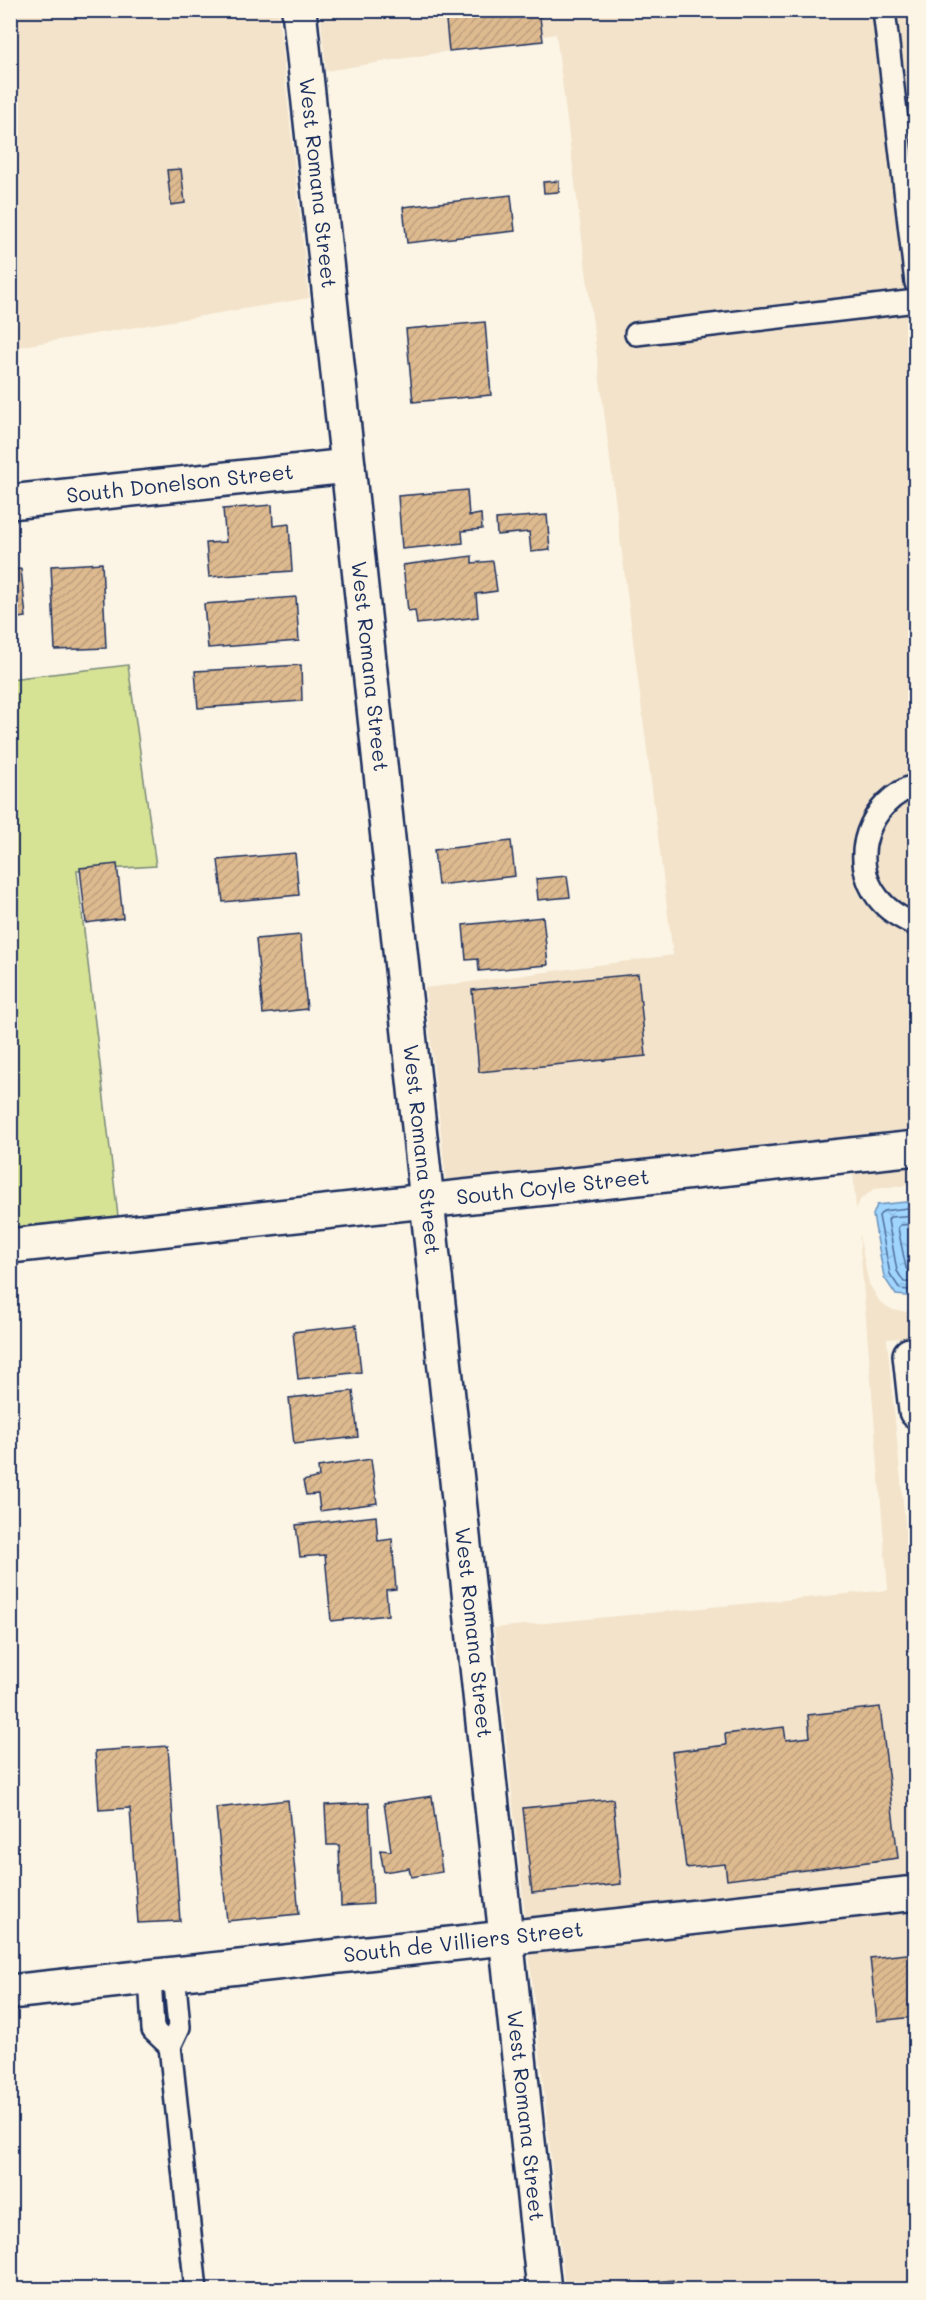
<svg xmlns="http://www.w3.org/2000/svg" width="926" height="2300" font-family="Mali,sans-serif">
<defs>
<pattern id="water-ripples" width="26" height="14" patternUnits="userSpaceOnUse" patternTransform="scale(1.5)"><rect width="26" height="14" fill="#a0d5fe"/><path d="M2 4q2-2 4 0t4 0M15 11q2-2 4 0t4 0" fill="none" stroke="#89b7dc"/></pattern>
<pattern id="building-hatch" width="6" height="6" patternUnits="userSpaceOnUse" patternTransform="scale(1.5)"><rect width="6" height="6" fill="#deba8f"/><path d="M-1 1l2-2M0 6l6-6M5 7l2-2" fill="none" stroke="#bea07e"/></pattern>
</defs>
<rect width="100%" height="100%" fill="#fcf5e5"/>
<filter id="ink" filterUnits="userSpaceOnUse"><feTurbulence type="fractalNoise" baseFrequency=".0167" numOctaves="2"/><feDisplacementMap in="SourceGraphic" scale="12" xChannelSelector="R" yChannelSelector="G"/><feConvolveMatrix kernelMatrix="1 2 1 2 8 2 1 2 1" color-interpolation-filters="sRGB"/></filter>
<g filter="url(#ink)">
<g fill="#f3e3cb">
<path d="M11,11h267l31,287 -298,50z"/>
<path d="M320,11h595v1118l-469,51 -21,-192 248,-33 -117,-921 -230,37z"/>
<path d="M915,1166v19l-41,4 -14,11 -4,9 -3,-36z"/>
<path d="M859,1234l10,50 11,18 13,8 22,3v24l-28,2 28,284v252l-390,42 -31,-289 394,-38z"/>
<path d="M915,1912v377h-350l-36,-336z"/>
</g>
<path fill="#d6e294" stroke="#788879" stroke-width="1.5" d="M128,665l28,201 -79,5 41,345 -107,12 -1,-549z"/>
<path fill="url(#water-ripples)" stroke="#6b93be" stroke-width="1.5" d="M915,1201l1,96 -20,-2 -12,-18 -11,-62 4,-10z"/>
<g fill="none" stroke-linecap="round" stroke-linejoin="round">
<g stroke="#50719e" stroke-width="1.5">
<path d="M916,1207l-33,4 -4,5 11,58 10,15 16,2"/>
<path d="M916,1215l-26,2 -2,3 9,51 7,11 12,1"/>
<path d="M916,1224l-16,1 -2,3 8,40 4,6h6"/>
</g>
</g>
<g fill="url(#building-hatch)" stroke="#1b2f5e" stroke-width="1.5">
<path d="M445,10h94l4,31 -94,10z"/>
<path d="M181,169l4,34 -14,2 -4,-35z"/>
<path d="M559,181v11l-15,1 -1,-11z"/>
<path d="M511,195l4,36 -108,12 -4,-36z"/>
<path d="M485,322l6,73 -78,7 -7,-73z"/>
<path d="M467,490l2,26 12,-2 1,15 -20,2 1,12 -61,6 -4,-53z"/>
<path d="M272,505l1,21 16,-2 3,47 -83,6 -3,-34 20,-1 -3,-33z"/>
<path d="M547,515l3,35 -19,2 -2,-20 -32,3 -1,-16z"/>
<path d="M472,556v7l21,-2 4,30 -21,3 2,23 -61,7 -2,-14 -7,1 -5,-46z"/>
<path d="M102,563l4,85 -51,2 -4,-84z"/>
<path d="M21,569l5,48 -16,2v-49z"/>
<path d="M296,597l3,44 -91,7 -4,-44z"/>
<path d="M301,665l1,36 -104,7 -3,-37z"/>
<path d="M511,841l4,35 -77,9 -4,-35z"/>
<path d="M295,853l4,42 -76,7 -5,-42z"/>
<path d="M117,864l6,54 -37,5 -6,-55z"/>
<path d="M567,876l3,21 -32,3 -2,-21z"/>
<path d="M543,917l5,48 -69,6 -1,-12 -12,1 -3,-35z"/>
<path d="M300,935l7,74 -44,5 -7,-75z"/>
<path d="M638,974l8,82 -167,16 -7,-82z"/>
<path d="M356,1325l5,47 -63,7 -5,-47z"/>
<path d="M353,1391l5,46 -64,7 -5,-46z"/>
<path d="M371,1459l6,44 -57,8 -2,-17 -12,1 -3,-14 16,-4 -1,-10z"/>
<path d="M376,1516l2,25 14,-2 4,50 -10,1 2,25 -57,6 -6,-66 -25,2 -4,-32z"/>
<path d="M880,1707l18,151 -171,22 -2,-16 -39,4 -14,-116 54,-7 -1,-11 59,-7 2,13 24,-3 -2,-22z"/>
<path d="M168,1746l12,175 -42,2 -8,-115 -31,2 -4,-59z"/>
<path d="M432,1796l10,76 -31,5 -2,-9 -25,4 -4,-22 11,1 -7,-48z"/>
<path d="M613,1799l8,85 -89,9 -9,-85z"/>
<path d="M288,1800l11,114 -72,7 -11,-113z"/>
<path d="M369,1803l4,101 -32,2 -2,-61h-12l-2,-40z"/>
<path d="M916,1953l-2,64 -37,4 -7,-63z"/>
<path d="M673,2280l1,10h-67l-1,-3z"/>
</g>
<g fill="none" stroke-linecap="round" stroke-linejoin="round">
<defs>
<g id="lane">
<path d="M884,10l32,273"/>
<path d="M636,334l280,-33"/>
<path d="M916,785c-46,15 -69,73 -38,113 10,13 23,20 38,27"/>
<path d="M150,1976l3,54 17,16 9,-19 -5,-54"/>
<path d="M170,2046l26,244"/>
</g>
<g id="street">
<path id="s1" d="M299,10l245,2280"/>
<path id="s2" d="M10,502l338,-36"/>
<path id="s3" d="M10,1246l906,-98"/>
<path d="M910,1355l6,56"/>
<path id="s4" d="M10,1992l906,-99"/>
</g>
</defs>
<use href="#lane" stroke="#1b2f5e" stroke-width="26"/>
<use href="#street" stroke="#1b2f5e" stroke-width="38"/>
<use href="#lane" stroke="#fcf5e5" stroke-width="21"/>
<use href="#street" stroke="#fcf5e5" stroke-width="33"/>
</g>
</g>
<g text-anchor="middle" stroke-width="6" stroke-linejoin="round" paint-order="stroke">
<g font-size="21" fill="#1b2f5e" stroke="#fcf5e5">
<text dy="7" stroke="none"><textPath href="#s1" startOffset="174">West Romana Street</textPath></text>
<text dy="7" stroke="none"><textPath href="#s2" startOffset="171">South Donelson Street</textPath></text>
<text dy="7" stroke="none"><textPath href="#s1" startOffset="660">West Romana Street</textPath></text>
<text dy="7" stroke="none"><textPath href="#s1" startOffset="1146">West Romana Street</textPath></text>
<text dy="7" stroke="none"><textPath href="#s3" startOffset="546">South Coyle Street</textPath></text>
<text dy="7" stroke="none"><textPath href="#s1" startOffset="1632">West Romana Street</textPath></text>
<text dy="7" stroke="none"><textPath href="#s4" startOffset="456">South de Villiers Street</textPath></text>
<text dy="7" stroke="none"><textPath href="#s1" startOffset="2118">West Romana Street</textPath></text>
</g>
</g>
<rect width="926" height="2300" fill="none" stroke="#fcf5e5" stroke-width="36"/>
<rect x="18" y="18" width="890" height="2264" fill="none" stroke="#1b2f5e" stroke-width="2" filter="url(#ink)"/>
</svg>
